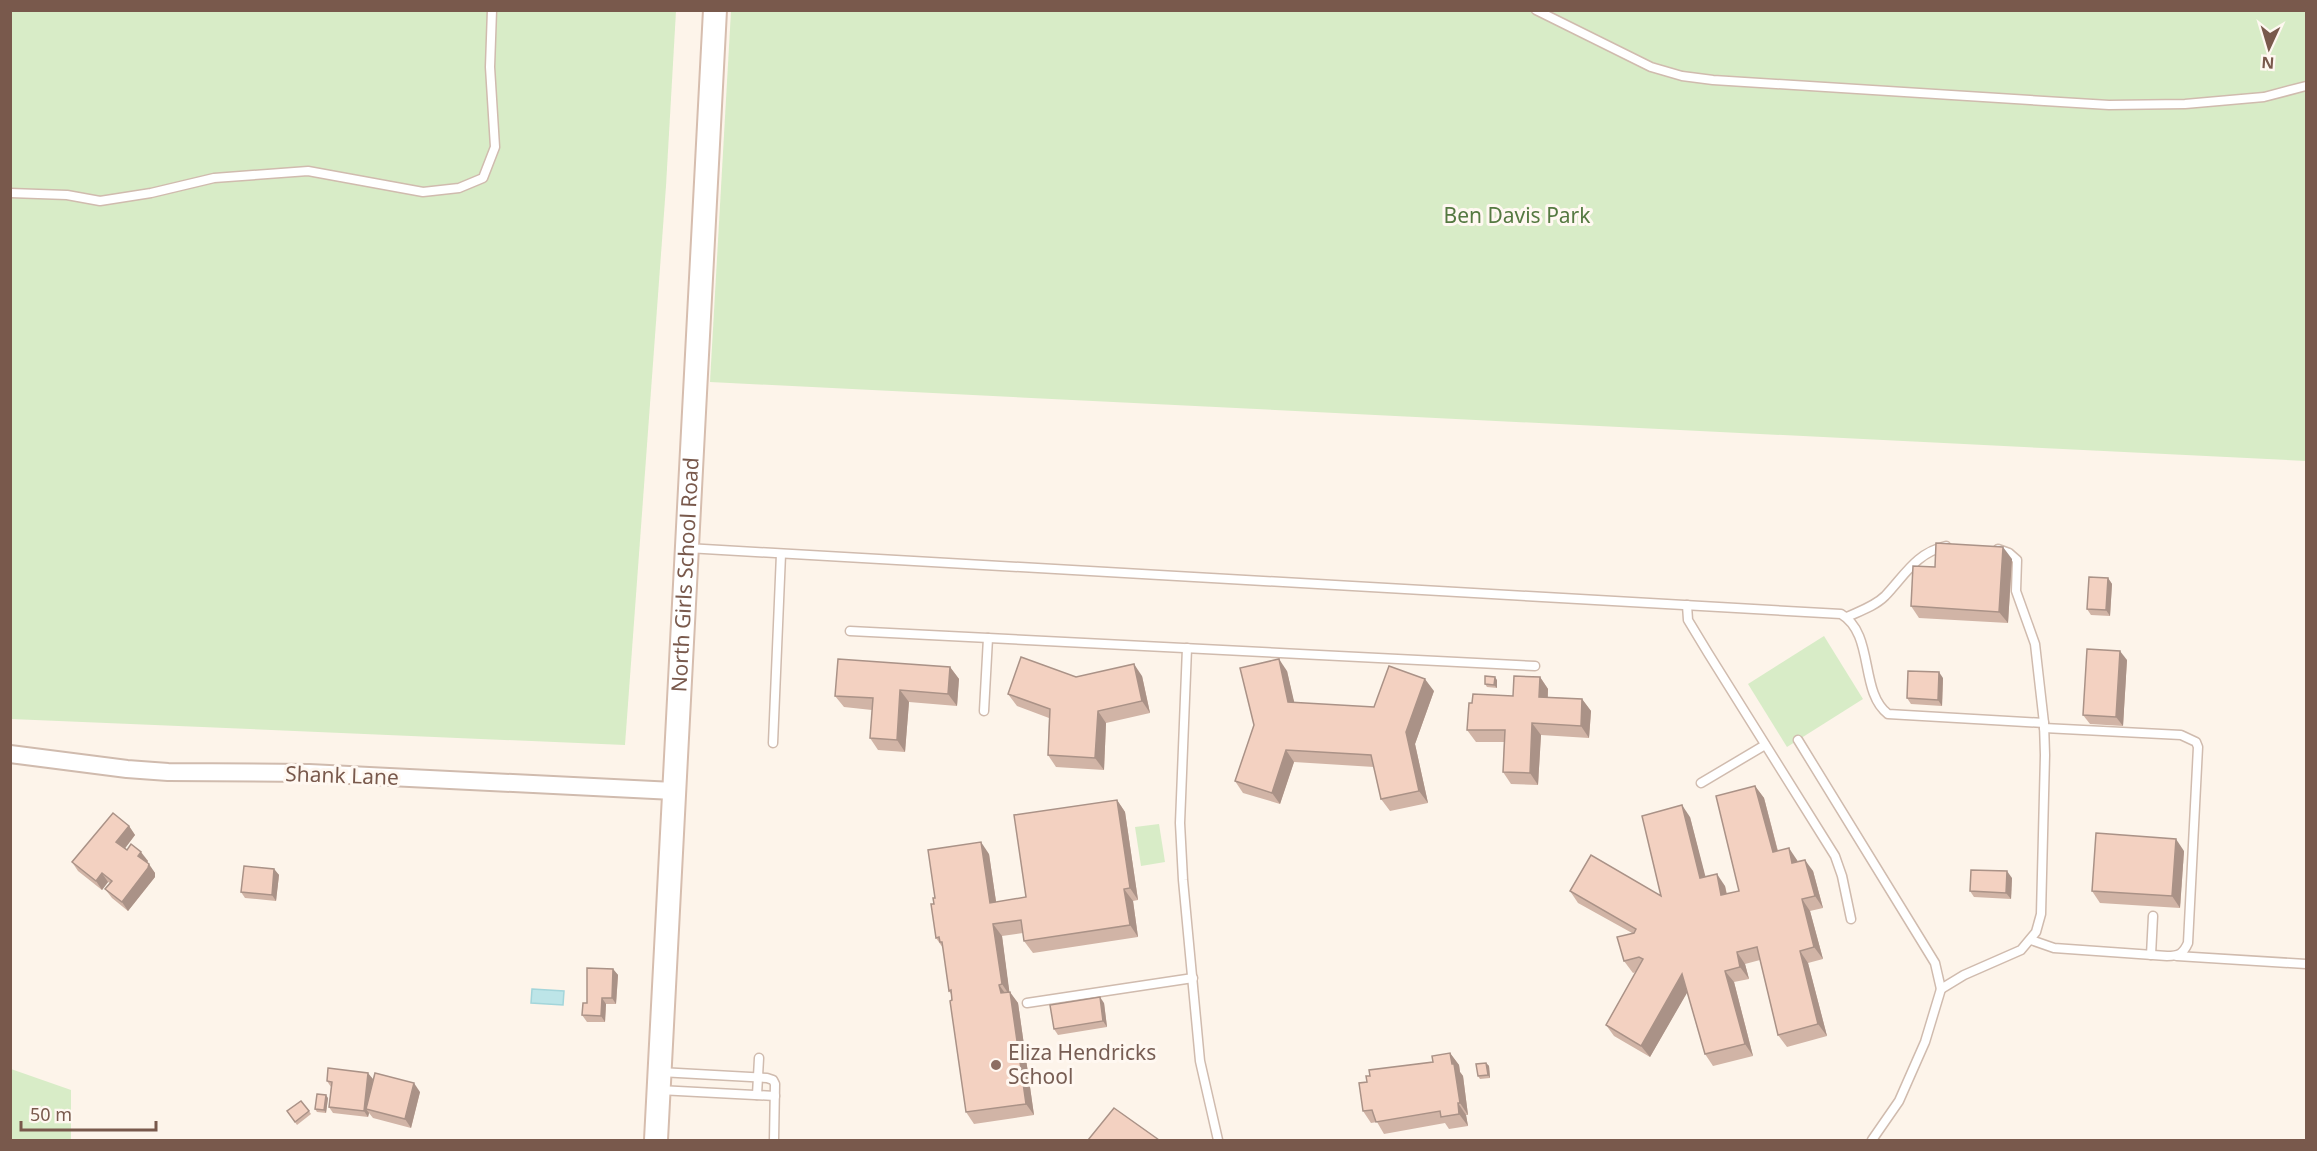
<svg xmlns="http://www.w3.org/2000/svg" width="2317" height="1151" font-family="'Noto Sans',sans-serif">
<rect width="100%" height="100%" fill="#fdf4ea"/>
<g fill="#d8ecc7">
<path d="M11,11h665l-10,175 -41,559 -614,-26z"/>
<path d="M731,11h1575v450l-1596,-79z"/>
<path d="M1824,636l39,63 -76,48 -39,-63z"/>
<path d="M1159,824l6,38 -24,4 -6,-39z"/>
<path d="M11,1069l60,21v50h-60z"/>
</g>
<path fill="#bde5e8" stroke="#a3d5da" stroke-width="1.5" d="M532,989l32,2 -1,14 -32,-2z"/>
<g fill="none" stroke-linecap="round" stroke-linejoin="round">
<defs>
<g id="lane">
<path d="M1536,10l115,57 31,9 31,4 396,25 76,-1 79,-7 42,-11"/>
<path d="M10,193l57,2 33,6 51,-8 63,-15 94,-7 115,21 36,-4 24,-10 12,-31 -5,-80 2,-57"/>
<path d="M687,548l1154,66c34,20 18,78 47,100l156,9"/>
<path d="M1687,605l1,15 20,33 127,203 7,20 9,43"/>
<path d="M1847,617c13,-6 28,-11 38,-21 20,-21 31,-43 61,-50"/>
<path d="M850,631l685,35"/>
<path d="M1187,648l-7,175 3,57 17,181 18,79"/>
<path d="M984,711l4,-73"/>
<path d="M1798,740l137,223 6,26 -16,53 -26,59 -27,39"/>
<path d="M773,743l8,-189"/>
<path d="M1701,783l64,-38"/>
<path d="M2031,940l23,8 113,8c12,0 16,-2 21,-13l10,-196 -2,-5 -15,-7 -137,-7"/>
<path d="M2151,955l2,-39"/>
<path d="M2177,956l129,8"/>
<path d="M1941,989l23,-14 57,-25 15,-18 5,-18 4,-159 -1,-32 -9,-79 -19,-53 1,-31 -8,-7 -11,-4"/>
<path d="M1027,1003l166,-25"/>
<path d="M660,1072l107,6 6,2 2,4 -1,56"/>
<path d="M659,1090l116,6"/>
<path d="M757,1095l2,-37"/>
</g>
<path id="street" d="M10,754l117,15 41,3 141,1 365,18"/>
<g id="secondary">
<path id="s1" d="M656,1140l59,-1130"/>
</g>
</defs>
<use href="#lane" stroke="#d0bbae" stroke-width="11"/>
<use href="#street" stroke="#d0bbae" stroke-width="20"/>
<use href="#secondary" stroke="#d6bdae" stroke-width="26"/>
<use href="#lane" stroke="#fff" stroke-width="8"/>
<use href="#street" stroke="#fff" stroke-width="16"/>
<use href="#secondary" stroke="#fff" stroke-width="22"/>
</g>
<g fill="#d1b4a6">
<path d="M2012,559l-4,64 -89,-5 -8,-12 24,-39z"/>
<path d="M2108,578l4,6 -2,32 -19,-1 -4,-6z"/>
<path d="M2127,660l-4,66 -33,-2 -7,-9z"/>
<path d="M950,667l9,12 -2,27 -48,-4 -4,50 -27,-2 -8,-12 2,-28 -28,-3 -9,-11z"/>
<path d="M1287,671l7,32 80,4 60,-16 -19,53 13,59 -38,8 -9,-12 -7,-32 -80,-5 -14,42 -37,-11 -8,-12z"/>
<path d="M1142,676l8,37 -44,10 -2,47 -48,-3 -8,-12 1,-37 -32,-12 -9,-12 68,-17z"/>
<path d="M1540,677l8,12v8l34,2 9,12 -2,27 -48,-3 -3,50 -27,-1 -8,-12 1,-30h-28l-9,-12z"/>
<path d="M1943,678l-1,28 -31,-2 -4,-6z"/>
<path d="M1497,680v8l-10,-1 -2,-3z"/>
<path d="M1755,786l9,12 14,53 19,9 1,2 15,9 10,37 -13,3 13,48 -15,4 19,73 -40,11 -9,-12 -18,-75 -15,4 4,15 -15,3 19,74 -40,10 -8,-12 -18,-62 -37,65 -36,-21 -8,-11 30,-53 -3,1 -9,-12 8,-28 -54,-30 -8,-12 91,5 29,-79 15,60 20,9 2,8 12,-3z"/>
<path d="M1117,800l8,12 13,88 -5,1 5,36 -105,16 -9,-12 -1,-8 -21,3 7,56 9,11 16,112 -60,9 -8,-12 -15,-118 -2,-3 -6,-43 -7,-10 -2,-34 1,-6 54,-44 7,48 30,-5z"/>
<path d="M129,826l6,9 -10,13 23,13 -1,2 8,10v4l-27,34 -16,-13 -7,-9 5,-6 -2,-1 -6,8 -24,-19 -6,-9z"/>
<path d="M2184,851l-4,57 -80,-5 -8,-12z"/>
<path d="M274,869l5,6 -3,26 -31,-3 -4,-6z"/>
<path d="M2012,878l-1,21 -37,-2 -4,-6z"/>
<path d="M613,969l5,6 -2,29h-10l-1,18h-18l-5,-7 5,-12z"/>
<path d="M1104,1003l3,24 -49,8 -4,-6z"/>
<path d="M1450,1053l9,12 1,7 3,4 5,39h-2l2,11 -19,3 -4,-6 -61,11 -7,-12 -6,1 -8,-12 4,-29 3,-6 63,-14z"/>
<path d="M1486,1063l3,3 1,12 -10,1 -2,-3z"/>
<path d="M373,1079l-2,11 49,2 -9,36 -38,-10 -4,-5 -1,4 -35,-4 -4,-6 2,-20 -4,-6z"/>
<path d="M328,1098l-2,15 -9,-1 -2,-3z"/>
<path d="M287,1111h22l2,3 -14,11z"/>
</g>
<g fill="#aa9287">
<path d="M2003,547l9,12 -4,64 -9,-11z"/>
<path d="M2108,578l4,6 -2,32 -4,-6z"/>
<path d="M2120,651l7,9 -4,66 -7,-9z"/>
<path d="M1279,659l8,12 10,43 -9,-12z"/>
<path d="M1134,664l8,12 8,37 -8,-12z"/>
<path d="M950,667l9,12 -2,27 -9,-12z"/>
<path d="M1939,672l4,6 -1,28 -4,-6z"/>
<path d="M1495,677l2,3v8l-3,-3z"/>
<path d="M1540,677l8,12 -1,20 -8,-12z"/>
<path d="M1425,679l9,12 -19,53 13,59 -9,-12 -13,-59z"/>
<path d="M900,690l9,12 -4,50 -8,-12z"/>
<path d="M1582,699l9,12 -2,27 -8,-12z"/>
<path d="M1098,711l8,12 -2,47 -9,-12z"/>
<path d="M1532,723l9,12 -3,50 -8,-12z"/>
<path d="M1286,750l8,12 -14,42 -8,-11z"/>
<path d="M1755,786l9,12 17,66 -8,-12z"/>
<path d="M1117,800l8,12 13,88 -8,-12z"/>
<path d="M1682,805l8,12 19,73 -9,-12z"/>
<path d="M129,826l6,9 -12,16 -7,-9z"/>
<path d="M2176,839l8,12 -4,57 -8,-12z"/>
<path d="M981,842l8,12 9,61 -8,-12z"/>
<path d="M1789,848l8,12 4,15 -9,-12z"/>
<path d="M141,852l7,9 -3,4 -7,-9z"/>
<path d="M1805,860l8,11 10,37 -8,-12z"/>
<path d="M149,864l6,9v4l-27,34 -6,-9z"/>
<path d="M274,869l5,6 -3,26 -4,-6z"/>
<path d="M2007,871l5,7 -1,21 -5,-6z"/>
<path d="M102,873l6,9 -6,8 -6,-9z"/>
<path d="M1717,874l8,12 4,21 -8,-12z"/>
<path d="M1124,889l9,12 5,36 -8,-12z"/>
<path d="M1802,899l8,12 13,48 -9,-12z"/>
<path d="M993,924l9,12 8,60 -8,-12z"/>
<path d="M1800,951l8,12 19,73 -9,-12z"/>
<path d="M1737,952l8,12 4,15 -9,-12z"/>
<path d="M613,969l5,6 -2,29 -4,-6z"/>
<path d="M1725,971l9,11 19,74 -8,-12z"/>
<path d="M1682,974l9,12 -41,71 -9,-11z"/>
<path d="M999,985l9,12 -7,-4z"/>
<path d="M1010,992l8,11 16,112 -8,-11z"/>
<path d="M1100,997l4,6 3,24 -4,-6z"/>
<path d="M602,998l4,6 -1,18 -4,-6z"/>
<path d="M1450,1053l9,12 1,7 3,4 5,39 -8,-12z"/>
<path d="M1486,1063l3,3 1,12 -2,-3z"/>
<path d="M368,1073l5,6 -4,31 -3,-1 3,4 -1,4 -4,-6z"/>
<path d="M414,1083l6,9 -9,36 -6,-9z"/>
<path d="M326,1095l2,3 -2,15 -2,-3z"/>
<path d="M1458,1103l8,12 2,11 -9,-12z"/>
</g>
<g fill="#f3d1c1" stroke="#aa9287" stroke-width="1.5">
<path d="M1936,543l67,4 -4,65 -88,-6 2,-40 22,1z"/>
<path d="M2089,577l19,1 -2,32 -19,-1z"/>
<path d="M2087,649l33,2 -4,66 -33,-2z"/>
<path d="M1021,657l55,20 58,-13 8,37 -44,10 -3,47 -47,-3 2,-46 -42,-15z"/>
<path d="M838,659l112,8 -2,27 -48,-4 -3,50 -27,-2 3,-40 -38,-2z"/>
<path d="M1279,659l9,43 86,5 15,-41 36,13 -19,53 13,59 -38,8 -10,-44 -85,-5 -14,43 -37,-12 19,-56 -14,-57z"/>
<path d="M1908,671l31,1 -1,28 -31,-2z"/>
<path d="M1485,676l10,1 -1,8 -9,-1z"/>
<path d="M1514,676l26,1 -1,20 43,2 -1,27 -49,-3 -2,50 -27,-1 2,-42h-38l2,-27h3l1,-9 40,2z"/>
<path d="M1755,786l18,66 16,-4 3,15 13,-3 10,36 -13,3 12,48 -14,4 18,73 -40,11 -21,-88 -20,5 3,15 -15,4 20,73 -40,10 -23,-80 -41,72 -35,-21 37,-66 -4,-2 -15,4 -7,-24 17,-4 2,-4 -66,-38 21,-36 70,41 -19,-80 40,-11 18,73 17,-4 4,21 18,-4 -23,-95z"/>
<path d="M1117,800l13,88 -6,1 6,36 -106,16 -3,-21 -28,4 9,60 -3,1 2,8 9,-1 16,112 -60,8 -16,-111 2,-1 -1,-10 -2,1 -7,-49h-2l-1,-5 -3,1 -5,-34h3l-1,-6h2l-7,-48 53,-8 9,61 36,-6 -12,-82z"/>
<path d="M113,813l16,13 -13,16 11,8 4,-6 10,8 -3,4 11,8 -1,4 -26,34 -17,-13 7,-8 -10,-8 -6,8 -24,-19z"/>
<path d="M2096,833l80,6 -4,57 -80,-5z"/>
<path d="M244,866l30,3 -2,26 -31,-3z"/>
<path d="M1971,870l36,1 -1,22 -36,-2z"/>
<path d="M587,968l26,1 -1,29h-10l-1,18 -19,-1 1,-12h4z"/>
<path d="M1100,997l3,24 -49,8 -4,-24z"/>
<path d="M1450,1053l2,11h2l6,39h-2l1,11 -18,3 -1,-6 -64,11 -4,-12 -9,1 -4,-28 8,-1 -1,-6h4l-1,-6 64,-8 -1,-6z"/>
<path d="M1486,1063l2,12 -10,1 -2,-12z"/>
<path d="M328,1068l40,5 -4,38 -35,-4 3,-25 -5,-1z"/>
<path d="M375,1073l39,10 -9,36 -39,-10z"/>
<path d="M317,1094l9,1 -2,15 -9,-1z"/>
<path d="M301,1101l8,10 -14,11 -8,-11z"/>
<path d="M1114,1108l45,32h-71z"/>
</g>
<circle fill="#8d6e63" stroke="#fff8f1" stroke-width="2" cx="996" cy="1065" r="6"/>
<g text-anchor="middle" stroke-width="6" stroke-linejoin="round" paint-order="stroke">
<g font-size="21" fill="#557941" stroke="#fff8f1">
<text x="1517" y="223">Ben Davis Park</text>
</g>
<g font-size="21" fill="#79594c" stroke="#fff8f1">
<text dy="7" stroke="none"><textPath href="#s1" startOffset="566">North Girls School Road</textPath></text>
<text transform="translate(342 776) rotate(2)" y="7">Shank Lane</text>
</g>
<g font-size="21" fill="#785e54" stroke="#fff8f1" text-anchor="start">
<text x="1008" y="1060">Eliza Hendricks<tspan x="1008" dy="24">School</tspan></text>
</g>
</g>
<rect width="2317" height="1151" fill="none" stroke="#79594c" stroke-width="24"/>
<g transform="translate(2269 48) rotate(184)" stroke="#fff8f1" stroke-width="4.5" paint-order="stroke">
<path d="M0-4.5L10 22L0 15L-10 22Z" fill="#79594c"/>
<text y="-9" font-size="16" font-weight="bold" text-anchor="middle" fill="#79594c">N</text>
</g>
<path d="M21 1121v9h135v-9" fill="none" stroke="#79594c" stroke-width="3"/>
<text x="30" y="1121" font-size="18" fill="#79594c" stroke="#fff8f1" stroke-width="4.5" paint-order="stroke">50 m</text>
</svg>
